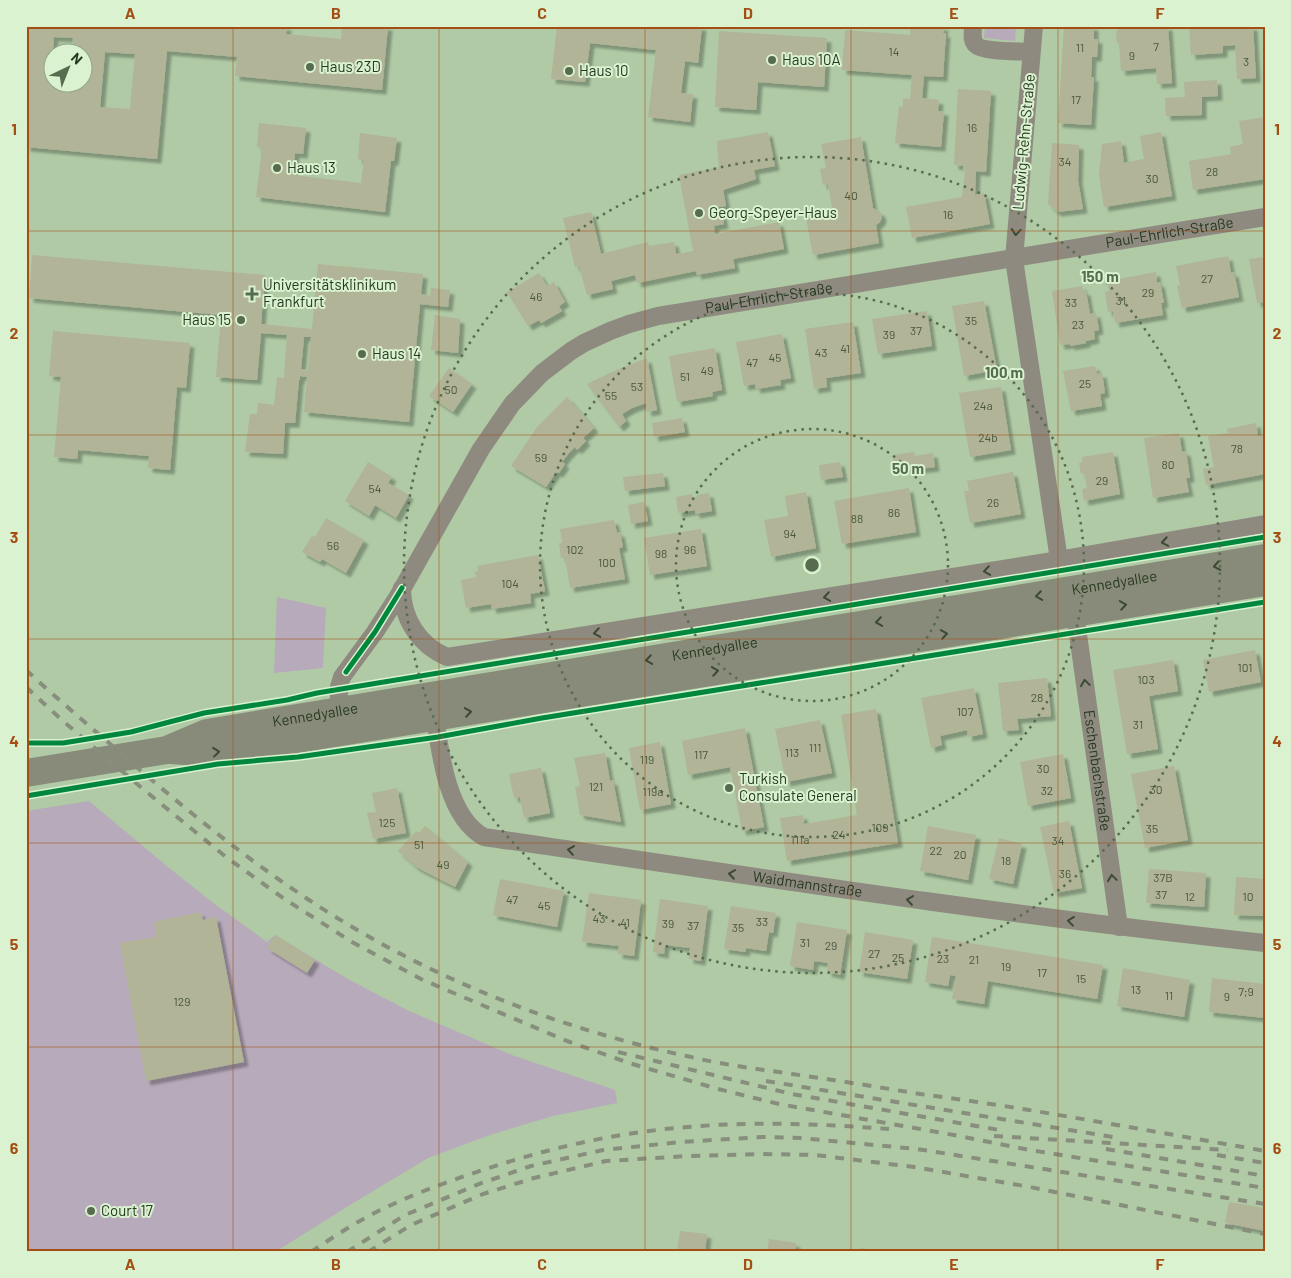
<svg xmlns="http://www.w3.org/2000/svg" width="1291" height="1278" font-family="Barlow,sans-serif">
<defs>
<filter id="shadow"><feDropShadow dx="4.5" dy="4.5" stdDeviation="1" flood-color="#0004"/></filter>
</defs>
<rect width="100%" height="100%" fill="#afcaa5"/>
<g fill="#b7aabb">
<path d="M985,26h31l-1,15 -31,-3z"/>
<path d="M277,597l49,11 -3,60 -49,5z"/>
<path d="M89,801l79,66 44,35 55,40 8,-7 71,43 63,33 103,44 103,35 2,13 -64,13 -63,19 -62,23 -78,47 -75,47h-249v-441z"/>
</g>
<g fill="#b1b496" fill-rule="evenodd" filter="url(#shadow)">
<path d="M26,26h261l-1,8 55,5 1,-13h46l-6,64 -147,-14 2,-19 -70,-6 -10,108 -131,-12zM54,37l19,1 -1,14h10v30h-13v5l-19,-2zM105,52l30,2 -5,55 -30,-2z"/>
<path d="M557,26h145l-4,37 -13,-2 -4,32 12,1 -3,28 -42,-5 8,-67 -66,-7 -5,39 -34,-3z"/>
<path d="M910,26h34l-1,7h3l-3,44 -19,-1 -2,22 17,2 -1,11h6l-3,36 -46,-4 4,-37 4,1v-9l7,1 2,-24 -70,-5 3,-40 65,5z"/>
<path d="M1064,26h30v13h4l-1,18h-5l-1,20h3l-3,48 -33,-2z"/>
<path d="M1117,26h51l4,57 -15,1 -1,-16 -35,3 -2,-28h-2l-1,-12h2z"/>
<path d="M1189,26h64l3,52 -19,1 -2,-34 -12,1v7l-32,2z"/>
<path d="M719,31l108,7 -3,49 -66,-5 -2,28 -41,-3z"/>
<path d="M1217,80l1,16 -16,1v18l-36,1 -1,-18 20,-1 -1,-15z"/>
<path d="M958,89l33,2 -5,81 -10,-1 -1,24 9,-2 6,31 -78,14 -6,-31 56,-10 3,-26h-2v-5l-9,-1z"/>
<path d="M1265,117v62l-72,11 -4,-29 42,-7 -1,-7 13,-3 -4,-23z"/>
<path d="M259,123l47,5 -3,26 -8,-1 -2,22 68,8 3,-23 -6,-1 2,-26 37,5 -3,23h-3l-6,51 -129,-15 6,-49 -5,-1z"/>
<path d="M768,132l7,34 -21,4 2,9 -33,11 3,16 -15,2 2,8 9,-2 2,10 -10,2 1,8 64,-12 5,27 -51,10 2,9 -38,7 -1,-4 -59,12 -2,-8 -24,6 2,8 -26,6 -8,-29 -4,1 -12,-49 28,-6 10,42 47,-12 1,4 25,-4 2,12 17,-3 -14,-76 40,-8 -2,-26z"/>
<path d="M1161,132l11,64 -68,11 -5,-32 3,-31 19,-3 3,22 20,-4 -4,-23z"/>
<path d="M861,137l12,71 8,5 1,4 -2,5 -4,3 3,18 -66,12 -8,-42 27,-5 -4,-24 -5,1 -3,-16 6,-1 -5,-24z"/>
<path d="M1052,143l27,2 -1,35 5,29 -26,3 -9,-8z"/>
<path d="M32,255l233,20 -4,49 51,5 6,-65 105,10 -2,20 9,2 1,-8 19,2 -2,17 -28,-3 -11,118 -105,-10 3,-35 -7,-1v4h-1l-4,43h-10l-2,31 -38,-2 5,-38h7l1,-11 16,2 3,-28 7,1 3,-43 -26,-2 -4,47 -41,-3 5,-62 -192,-17zM304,337h7l-3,33 -7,-1z"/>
<path d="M1228,256l3,17 3,-1 5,25 -57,11 -5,-22 3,-1 -4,-19z"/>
<path d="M1265,257v45l-8,1 -8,-44z"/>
<path d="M1156,272l1,11 3,-1 4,21h-3l2,12 -48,8 -2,-12 -5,1 -3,-20 4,-1 -2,-10z"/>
<path d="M539,273l8,13 7,-4 11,20 -6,4 3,5 -21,12 -2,-3 -11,6 -21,-34z"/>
<path d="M1082,286l1,5h3l4,23 6,-1 3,17 -5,1 1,8 -9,2v2l-16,3v-2l-10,1 -8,-54z"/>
<path d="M984,301l13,69 -33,6 -12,-70z"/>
<path d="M927,311l5,35 -54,8 -6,-35z"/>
<path d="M435,315l25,4 -2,34 -27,-3z"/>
<path d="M853,322l8,51 -35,5 1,9 -13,2 -9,-60z"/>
<path d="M53,331l137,12 -4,45 -9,-1 -7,83 -22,-2 1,-12 -71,-6 -1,9 -23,-2 7,-80 -12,-1z"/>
<path d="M782,334l9,44 -11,2 1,5 -25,4 -1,-5 -11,2 -8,-44z"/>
<path d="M715,348l7,42 -10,2 1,4 -36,6 -8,-46z"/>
<path d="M647,358l10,52 -10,2 -1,-9 -14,5 -10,6 4,7 -7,6 -32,-43 27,-13z"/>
<path d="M1095,366l2,8 5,-1 3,20 -5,1 2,12 -31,5 -8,-40z"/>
<path d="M449,368l23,16 -19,28 -24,-16z"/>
<path d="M1001,387l10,63 -41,7 -11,-64z"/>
<path d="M567,397l27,31 -11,10 3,3 -9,9 -2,-3 -7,7 -6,8 3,2 -6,9 -3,-1 -10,15 -35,-21 26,-39z"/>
<path d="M682,418l3,14 -31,5 -2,-14z"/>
<path d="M1256,423l2,13 6,-1 1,4v20h-2l2,15 -59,11 -3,-16 11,-2 -6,-31 20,-3 -1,-4z"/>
<path d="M1179,433l3,19 4,-1 4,27h-4l3,14 -36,6 -9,-60z"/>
<path d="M914,452l1,4 18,-3 2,14 -18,2 -1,-3 -22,3 -1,-14z"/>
<path d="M1113,452l7,42 -36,7 -2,-12 5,-1 -3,-15 -3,1 -2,-11 3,-1v-5z"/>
<path d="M368,462l24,15 -4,6 21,12 -13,23 -21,-13 -6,11 -24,-15z"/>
<path d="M840,462l3,15 -22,3 -2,-15z"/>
<path d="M1013,472l8,42 -51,9 -6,-32h5l-2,-10z"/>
<path d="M663,473l2,13 -40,5 -2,-14z"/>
<path d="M909,488l7,44 -74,12 -8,-43z"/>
<path d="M806,492l10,56 -45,9 -7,-37 24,-4 -3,-20z"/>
<path d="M709,493l3,18 -17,3v-4l-17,3 -2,-16 16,-3 1,4 4,-1v-2z"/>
<path d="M644,502l4,19 -17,3 -3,-19z"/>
<path d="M326,518l38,22 -18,33 -24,-14 -2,3 -18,-10 10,-16 3,1z"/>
<path d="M614,520l3,13 3,-1 3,15 -4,1 6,31 -55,9 -5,-30h-4l-2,-15h3l-2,-14z"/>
<path d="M701,529l6,37 -57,9 -6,-37z"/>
<path d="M538,555l7,36 -15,3 1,9 -39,6 -1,-5 -25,4 -5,-28 15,-3 -1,-5 3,-1 -1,-5z"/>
<path d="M1255,650l6,32 -52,10 -6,-32z"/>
<path d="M1173,660l5,31 -29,5 9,53 -31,5 -14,-84z"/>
<path d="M1047,678l4,38 -34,3 2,11 -16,1 -5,-48z"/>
<path d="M974,688l9,46 -15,3 -1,-7 -27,6 2,9 -11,3 -10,-50z"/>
<path d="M876,709l22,134 -111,18 -7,-43 23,-3 1,9 53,-9 -16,-100z"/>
<path d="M820,720l12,53 -46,9 -11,-53z"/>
<path d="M745,728l19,99 -22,4 -12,-64 -42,8 -6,-34z"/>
<path d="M660,742l11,62 -31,6 -11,-62z"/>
<path d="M605,753l5,28 3,-1 8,42 -41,-7 -5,-28 5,-1 -6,-28z"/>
<path d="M1063,754l8,44 -43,8 -8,-44z"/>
<path d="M1174,766l14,74 -43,8 -14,-74z"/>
<path d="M541,768l9,45 -26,5 -4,-21 -6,1 -5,-24z"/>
<path d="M397,788l9,45 -33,6 -6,-26 9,-1 -4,-19z"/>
<path d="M1069,821l13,67 -28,5 -14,-66z"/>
<path d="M425,826l43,36 -13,25 -39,-20 -18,-16 18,-20 3,2z"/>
<path d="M928,826l48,9 -8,45 -48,-9z"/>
<path d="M999,838l23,6 -9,40 -24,-5z"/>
<path d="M1149,869l57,4 -2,34 -58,-4z"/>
<path d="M1236,877l29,2v37l-31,-1z"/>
<path d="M500,879l64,12 -7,36 -64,-12z"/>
<path d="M589,893l52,7 -7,56 -16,-2 1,-8 -37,-4z"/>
<path d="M660,899l48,7 -7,55 -12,-2 1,-11 -25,-3 -1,9 -11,-2z"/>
<path d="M731,906l45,7 -3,20 -4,-1 -3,19 -20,-3 -1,4 -21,-3z"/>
<path d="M200,912l3,8 13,-3 28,145 -98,19 -26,-138 36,-6 -2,-15z"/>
<path d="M797,922l50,8 -7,45 -13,-3 1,-9 -14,-2 -1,9 -23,-4z"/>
<path d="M865,932l48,8 -6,39 -48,-7z"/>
<path d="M275,935l40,25 -8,13 -40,-25z"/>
<path d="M932,937l171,28 -6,34 -109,-18 -4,23 -32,-5 4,-23 -6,-1 -2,11 -23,-4z"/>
<path d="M1123,968l67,12 -6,37 -67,-11z"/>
<path d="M1212,978l53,6v34l-56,-6z"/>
<path d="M1229,1202l36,6v23l-40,-8z"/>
<path d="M680,1231l27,3 -2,18h-28z"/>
<path d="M769,1239l27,4 -1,9h-28z"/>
<path d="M860,1248l24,3v1h-25z"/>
</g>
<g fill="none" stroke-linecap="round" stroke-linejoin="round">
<g stroke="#8f8a80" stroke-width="18">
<path d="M973,26c0,7 -2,14 3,19 7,7 44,6 55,7"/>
<path d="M1034,26l-20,233 45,301"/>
<path d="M402,588c0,31 17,57 45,69l612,-97 206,-36"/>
<path id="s1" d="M1075,613l44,314"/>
<path id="s2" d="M347,716l-8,-5v-24l3,-10 33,-45 22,-34 84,-149 31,-45 30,-31 29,-22 13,-8 26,-12 19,-7 29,-8 607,-99"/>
<path id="s3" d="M435,717c5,37 13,101 49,120 260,38 519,78 781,106"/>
</g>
<g stroke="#898b7a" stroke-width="28">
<path d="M171,750l40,3 1054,-171"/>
<path id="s4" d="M26,773l141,-23 40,-17 1058,-175"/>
</g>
<g stroke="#878e7c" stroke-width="4" stroke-dasharray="9 9" stroke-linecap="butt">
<path d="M26,670c37,34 75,66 113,99 80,69 163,133 256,182 93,49 193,84 296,106 33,8 67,12 101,17 43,6 86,13 128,20 36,5 73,10 109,16 78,13 157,27 236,41"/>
<path d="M26,687l37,34 80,68 83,68 60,43 66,42 71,38 144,61 62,22 89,26 61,15 175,31 76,15 235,38"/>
<path d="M618,1052l174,42 213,37"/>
<path d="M766,1081l353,57"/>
<path d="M994,1136l234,14"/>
<path d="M1106,1149l159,27"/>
<path d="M1217,1155l48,8"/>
<path d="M311,1252c25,-17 51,-34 78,-46 32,-15 66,-27 100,-38 64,-21 131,-36 199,-41 67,-6 134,-3 201,2"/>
<path d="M347,1252l58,-37 74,-31 52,-18 72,-16 78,-8 81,-5 38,1 117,11 348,55"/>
<path d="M368,1252l43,-27 72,-31 51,-16 72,-17 82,-5 74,-2 53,1 99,12 116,20 235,47"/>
</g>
<defs>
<g id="cycleway">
<path d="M346,672l29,-40 27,-44"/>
<path d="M26,743h37l68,-11 73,-19 83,-13 30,-7 948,-156"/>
<path d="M26,796l192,-32 80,-7 140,-20 104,-19 723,-116"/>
</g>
</defs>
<use href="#cycleway" stroke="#daf2d0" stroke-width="8"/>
<use href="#cycleway" stroke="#00873e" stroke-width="5"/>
</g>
<defs><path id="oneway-chevron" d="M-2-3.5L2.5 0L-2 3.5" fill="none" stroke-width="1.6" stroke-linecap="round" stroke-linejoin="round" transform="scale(1.25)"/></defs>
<g stroke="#3c4a33">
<use href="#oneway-chevron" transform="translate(1016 232) rotate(95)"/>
<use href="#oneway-chevron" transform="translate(1165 542) rotate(170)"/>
<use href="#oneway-chevron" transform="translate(987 571) rotate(171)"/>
<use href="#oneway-chevron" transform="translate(827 597) rotate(171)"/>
<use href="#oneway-chevron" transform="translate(597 633) rotate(171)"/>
<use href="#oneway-chevron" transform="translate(1085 683) rotate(-98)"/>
<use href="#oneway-chevron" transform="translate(571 850) rotate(-172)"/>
<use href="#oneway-chevron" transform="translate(732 874) rotate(-172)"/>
<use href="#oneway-chevron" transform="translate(1112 878) rotate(-98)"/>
<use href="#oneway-chevron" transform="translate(910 900) rotate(-172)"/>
<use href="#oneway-chevron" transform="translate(1071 921) rotate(-173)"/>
</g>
<g stroke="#3b4a32">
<use href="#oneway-chevron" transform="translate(1217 566) rotate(170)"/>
<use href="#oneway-chevron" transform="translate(1039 596) rotate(171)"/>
<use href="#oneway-chevron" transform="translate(1123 605) rotate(-9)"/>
<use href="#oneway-chevron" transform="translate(879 622) rotate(171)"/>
<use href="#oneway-chevron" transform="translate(944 634) rotate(-9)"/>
<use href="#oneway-chevron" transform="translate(649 660) rotate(171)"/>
<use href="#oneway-chevron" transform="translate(715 671) rotate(-9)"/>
<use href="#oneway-chevron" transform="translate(468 712) rotate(-9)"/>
<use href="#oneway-chevron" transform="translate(216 752) rotate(-6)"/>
</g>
<path fill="none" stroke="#a44e13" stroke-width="1" stroke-opacity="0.55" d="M233,26v1226M439,26v1226M645,26v1226M851,26v1226M1058,26v1226M26,231h1239M26,435h1239M26,639h1239M26,843h1239M26,1047h1239"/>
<g fill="none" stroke="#576c4f" stroke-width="2.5" stroke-dasharray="2.5 5">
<circle cx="812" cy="565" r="136"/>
<circle cx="812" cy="565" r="272"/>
<circle cx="812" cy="565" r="408"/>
</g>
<g fill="#576c4f" stroke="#daf2d0" stroke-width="2">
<circle cx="772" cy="60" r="5"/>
<circle cx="310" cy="67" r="5"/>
<circle cx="569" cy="71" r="5"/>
<circle cx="277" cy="168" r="5"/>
<circle cx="699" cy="213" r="5"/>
<path d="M249.5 286.5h5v5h5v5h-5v5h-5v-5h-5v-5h5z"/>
<circle cx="241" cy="320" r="5"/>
<circle cx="362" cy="354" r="5"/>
<circle cx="729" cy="788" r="5"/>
<circle cx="91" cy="1211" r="5"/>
</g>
<g text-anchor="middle" stroke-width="4" stroke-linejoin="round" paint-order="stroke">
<g font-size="12" fill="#4a583e">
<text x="1156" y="51">7</text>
<text x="1080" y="52">11</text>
<text x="894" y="56">14</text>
<text x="1132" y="60">9</text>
<text x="1246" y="66">3</text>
<text x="1076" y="104">17</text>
<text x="972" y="132">16</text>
<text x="1065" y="166">34</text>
<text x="1212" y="176">28</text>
<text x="1152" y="183">30</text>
<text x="851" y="200">40</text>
<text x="948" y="219">16</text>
<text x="1207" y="283">27</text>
<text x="1148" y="297">29</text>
<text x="536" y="301">46</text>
<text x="1121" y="305">31</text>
<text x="1071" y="307">33</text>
<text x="971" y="325">35</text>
<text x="1078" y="329">23</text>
<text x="916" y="335">37</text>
<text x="889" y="339">39</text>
<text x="845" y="353">41</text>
<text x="821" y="357">43</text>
<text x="775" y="362">45</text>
<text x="752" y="367">47</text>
<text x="707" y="375">49</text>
<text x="685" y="381">51</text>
<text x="1085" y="388">25</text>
<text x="637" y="391">53</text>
<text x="451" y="394">50</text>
<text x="611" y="400">55</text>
<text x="983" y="410">24a</text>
<text x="988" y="442">24b</text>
<text x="1237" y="453">78</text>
<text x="541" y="462">59</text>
<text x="1168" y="469">80</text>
<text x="1102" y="485">29</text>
<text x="375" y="493">54</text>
<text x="993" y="507">26</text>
<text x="894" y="517">86</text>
<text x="857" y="523">88</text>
<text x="790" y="538">94</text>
<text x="333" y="550">56</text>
<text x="575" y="554">102</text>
<text x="690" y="554">96</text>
<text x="661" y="558">98</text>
<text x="607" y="567">100</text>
<text x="510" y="588">104</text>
<text x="1245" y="672">101</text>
<text x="1146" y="684">103</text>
<text x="1037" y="702">28</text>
<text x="965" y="716">107</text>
<text x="1138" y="729">31</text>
<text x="815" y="752">111</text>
<text x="792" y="757">113</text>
<text x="701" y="759">117</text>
<text x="647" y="764">119</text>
<text x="1043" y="773">30</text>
<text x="596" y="791">121</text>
<text x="1156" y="794">30</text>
<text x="1047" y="795">32</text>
<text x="653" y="796">119a</text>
<text x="387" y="827">125</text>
<text x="880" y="832">109</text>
<text x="1152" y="833">35</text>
<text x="839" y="839">24</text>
<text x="800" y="844">111a</text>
<text x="1058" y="845">34</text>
<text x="419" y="849">51</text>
<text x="936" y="855">22</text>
<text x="960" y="859">20</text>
<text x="1006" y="865">18</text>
<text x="443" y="869">49</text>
<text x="1065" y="878">36</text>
<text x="1163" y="882">37B</text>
<text x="1161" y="899">37</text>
<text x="1190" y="901">12</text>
<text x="1248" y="901">10</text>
<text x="512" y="904">47</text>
<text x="544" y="910">45</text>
<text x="599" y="923">43</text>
<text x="762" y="926">33</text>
<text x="625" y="927">41</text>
<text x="668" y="928">39</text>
<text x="693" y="930">37</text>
<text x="738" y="932">35</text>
<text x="805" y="947">31</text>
<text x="831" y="950">29</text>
<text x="874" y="958">27</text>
<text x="898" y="962">25</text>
<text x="943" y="963">23</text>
<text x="974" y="964">21</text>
<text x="1006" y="971">19</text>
<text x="1042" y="977">17</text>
<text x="1081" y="983">15</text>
<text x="1136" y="994">13</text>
<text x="1246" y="996">7;9</text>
<text x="1169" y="1000">11</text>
<text x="1227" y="1001">9</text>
<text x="182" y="1006">129</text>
</g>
<g font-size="15" fill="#273a20" stroke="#daf2d0" text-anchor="start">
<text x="782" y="65">Haus 10A</text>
<text x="320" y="72">Haus 23D</text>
<text x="579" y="76">Haus 10</text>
<text x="287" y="173">Haus 13</text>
<text x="709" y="218">Georg-Speyer-Haus</text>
<text x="263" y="290">Universitätsklinikum<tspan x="263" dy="17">Frankfurt</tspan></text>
<text x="231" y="325" text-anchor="end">Haus 15</text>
<text x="372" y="359">Haus 14</text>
<text x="739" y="784">Turkish<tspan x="739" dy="17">Consulate General</tspan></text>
<text x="101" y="1216">Court 17</text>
</g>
<g font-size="15" fill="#273a20" stroke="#daf2d0">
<text transform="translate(1024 142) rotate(-85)" y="5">Ludwig-Rehn-Straße</text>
<text dy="5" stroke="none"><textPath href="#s2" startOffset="1058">Paul-Ehrlich-Straße</textPath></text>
<text dy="5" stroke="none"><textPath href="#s2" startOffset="652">Paul-Ehrlich-Straße</textPath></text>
<text dy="5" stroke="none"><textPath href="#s4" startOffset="1106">Kennedyallee</textPath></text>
<text dy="5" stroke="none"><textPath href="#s4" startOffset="701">Kennedyallee</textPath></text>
<text dy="5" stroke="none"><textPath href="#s4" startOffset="296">Kennedyallee</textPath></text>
<text dy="5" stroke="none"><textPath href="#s1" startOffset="159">Eschenbachstraße</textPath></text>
<text dy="5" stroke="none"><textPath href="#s3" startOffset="461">Waidmannstraße</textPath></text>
</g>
</g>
<circle cx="812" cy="565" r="8" fill="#576c4f" stroke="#daf2d0" stroke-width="2.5"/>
<g font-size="15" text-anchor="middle" font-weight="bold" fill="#576c4f" stroke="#daf2d0" stroke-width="4" stroke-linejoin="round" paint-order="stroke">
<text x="1100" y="282">150 m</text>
<text x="1004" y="378">100 m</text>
<text x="908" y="474">50 m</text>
</g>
<rect width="1291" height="1278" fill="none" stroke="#daf2d0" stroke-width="55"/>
<g transform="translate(68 68) rotate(43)"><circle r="24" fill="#daf2d0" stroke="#92a88a"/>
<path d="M0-4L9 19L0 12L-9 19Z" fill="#576c4f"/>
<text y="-8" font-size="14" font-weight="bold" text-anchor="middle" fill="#273a20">N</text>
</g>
<rect x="28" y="28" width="1236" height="1222" fill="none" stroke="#a44e13" stroke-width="2"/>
<g font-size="16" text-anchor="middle" font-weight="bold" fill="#a44e13">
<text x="130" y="19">A</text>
<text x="336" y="19">B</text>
<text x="542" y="19">C</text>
<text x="748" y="19">D</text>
<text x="954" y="19">E</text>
<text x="1160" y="19">F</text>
<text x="14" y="135">1</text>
<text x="1277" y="135">1</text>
<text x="14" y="339">2</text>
<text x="1277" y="339">2</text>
<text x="14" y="543">3</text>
<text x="1277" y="543">3</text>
<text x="14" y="747">4</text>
<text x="1277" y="747">4</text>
<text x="14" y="950">5</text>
<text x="1277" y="950">5</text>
<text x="14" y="1154">6</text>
<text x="1277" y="1154">6</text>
<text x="130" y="1270">A</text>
<text x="336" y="1270">B</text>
<text x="542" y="1270">C</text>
<text x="748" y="1270">D</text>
<text x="954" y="1270">E</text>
<text x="1160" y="1270">F</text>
</g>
</svg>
